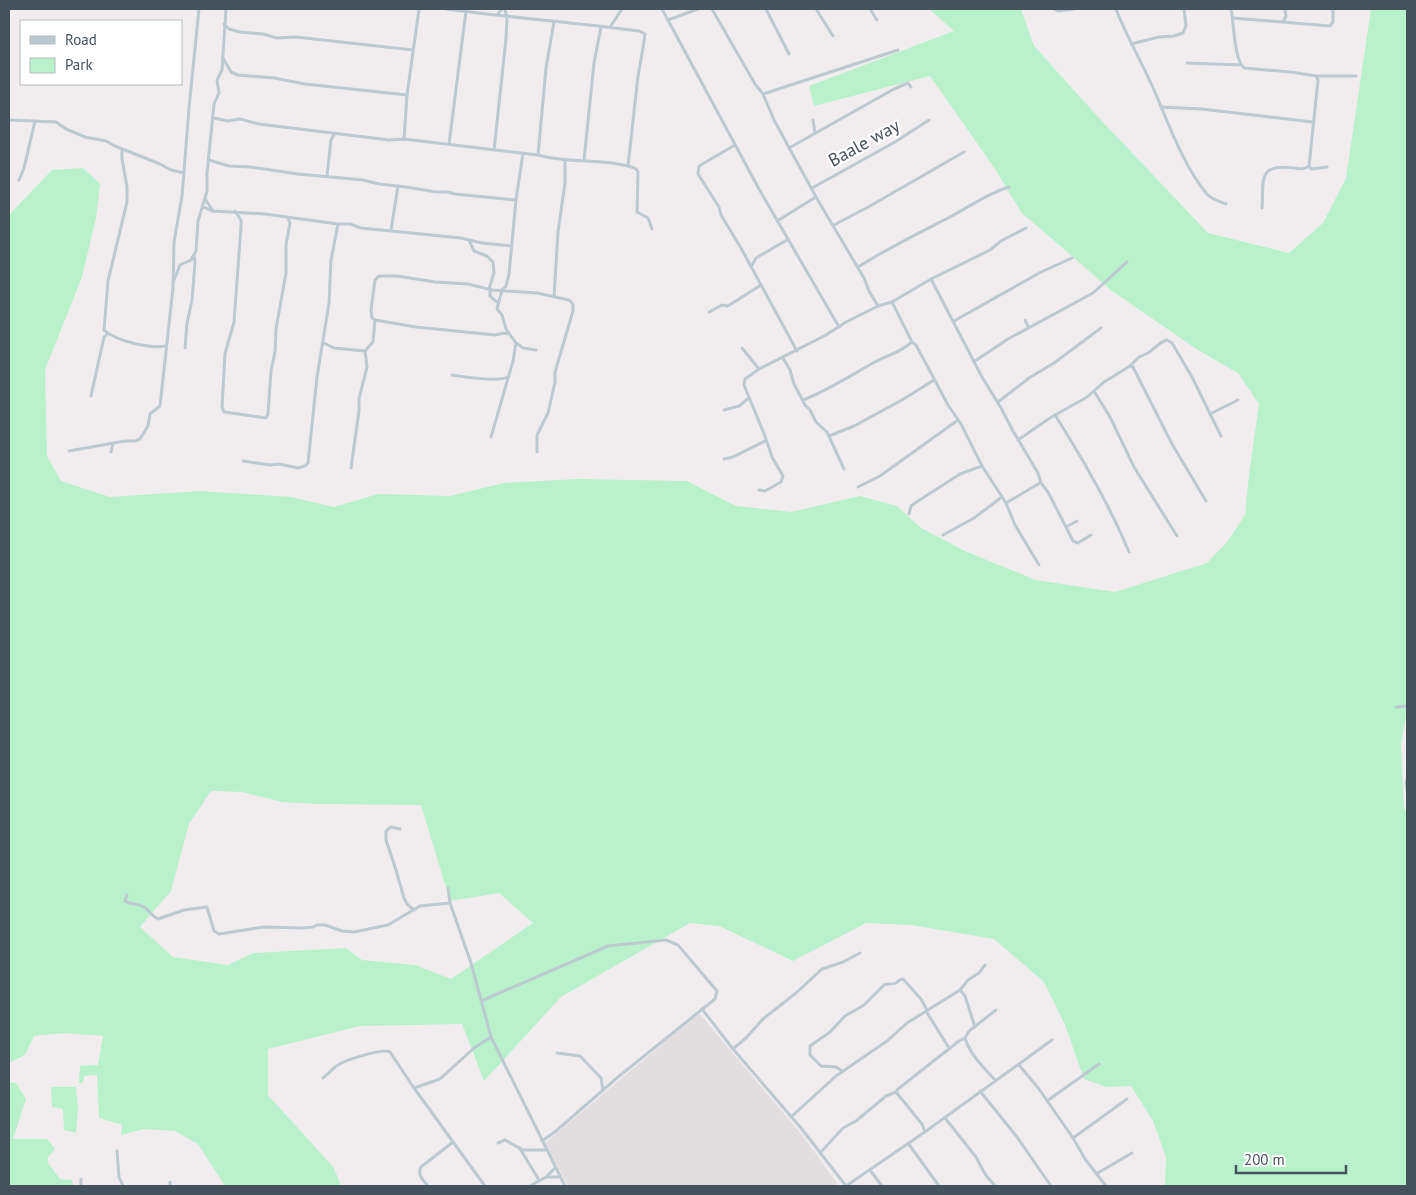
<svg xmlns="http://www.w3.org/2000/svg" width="1416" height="1195" font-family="'PT Sans',sans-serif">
<rect width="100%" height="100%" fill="#f1edee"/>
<path fill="#e2dee0" d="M699,1013l104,123 36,50h-271l-23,-43z"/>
<g fill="#b9f1cd" fill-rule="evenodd">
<path d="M929,9h92l13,37 66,73 108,114 81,20 34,-30 23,-45 25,-169h36v701l-6,35 3,63 3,4v374h-242l1,-29 -13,-36 -22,-35 -24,1 -23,-8 -19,-54 -21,-43 -50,-43 -83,-14 -45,-2 -73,38 -74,-35 -29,-3 -129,74 -77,84 -22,-57 -102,2 -92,23v46l66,73 7,18h-116l-27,-42 -23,-13 -31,-2 -23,6 1,-10 -23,-7 -2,-43 -13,1 -1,7h-4l1,-17 18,-1 5,-29 -38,-3 -31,3 -9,19 -16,8v-848l43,-45 31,-2 17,16 -4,34 -14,59 -37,93 2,86 14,25 49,16 90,-6 91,6 43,10 44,-13 72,2 54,-13 74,-4 109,2 49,25 55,6 69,-16 37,10 24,22 44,23 71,29 79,12 92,-29 20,-21 18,-27 4,-40 10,-71 -21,-31 -40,-23 -86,-59 -91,-79 -28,-46 -63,-90 -116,30 -5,-20 145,-55zM211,791l31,1 40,10 35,2 104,1 29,96 49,-8 34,30 -82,56 -36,-14 -53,-5 -16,-12 -93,5 -25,12 -55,-8 -33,-30 31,-36 18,-67z"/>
<path d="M9,1082l7,1 10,16 -13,40h34l8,10 -7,8v6l12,16 12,1 1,6h-64z"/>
<path d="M51,1087h25l2,22 -2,24 -12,-3 -1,-21 -11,-2z"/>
</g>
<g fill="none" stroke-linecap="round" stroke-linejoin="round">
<g stroke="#bdc9d1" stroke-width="3">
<path d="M446,9c65,9 129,13 193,22l6,3 -2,14 -5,28 -10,90"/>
<path d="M662,9l97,180 80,138"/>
<path d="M712,9l43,75 8,10 11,26 42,77 48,81 5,13 9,15"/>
<path d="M766,9l23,45"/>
<path d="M816,9l17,27"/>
<path d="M870,9l7,11"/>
<path d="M1054,9l4,2 16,-2"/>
<path d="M1116,9c9,24 22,46 33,70 18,38 30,80 57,114 4,6 13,8 20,11"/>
<path d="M1231,9c3,14 3,50 13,59l47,4 25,4 2,4 -9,86 2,3 16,-2"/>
<path d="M498,14l4,-5"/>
<path d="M1233,18l97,8 3,-4v-13"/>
<path d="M668,20l30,-11"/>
<path d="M1283,22l3,-6 -1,-7"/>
<path d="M224,24l5,5 11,3 23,2 14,4 19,-1 117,13"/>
<path d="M610,27l12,-18"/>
<path d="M1131,44l28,-7 15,-1 9,-3 3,-7 -2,-17"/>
<path d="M223,58l8,14 7,3 36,3 31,6 102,11"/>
<path d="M1187,63l54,2"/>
<path d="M1316,76h40"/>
<path d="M763,94l135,-44"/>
<path d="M1161,107l41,2 111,13"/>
<path d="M214,118l14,3 12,-2 19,5 130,16 15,-1 134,16c24,7 50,5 75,8 8,2 16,2 23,6l2,3 -1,40 11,6 4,11"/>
<path d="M9,120l47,2 10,7 19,8 21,4 9,5 45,18 11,6 13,3"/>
<path d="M813,120l2,13"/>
<path d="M404,139l3,-44 12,-86"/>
<path d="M449,144l17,-133"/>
<path d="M735,145l-36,21 -1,8 21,33 2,8 20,33 56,103"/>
<path d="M789,148l105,-59 14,-6 3,4"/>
<path d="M122,149v10l5,28v15l-19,79 -4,49c12,11 46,19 62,16"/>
<path d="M494,150l12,-111 1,-20 -2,-10"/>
<path d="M523,153l-7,47 -7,74 -3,12 -4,4 -5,19 5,6 4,14 10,14 7,5 13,2"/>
<path d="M538,155l8,-87 8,-46"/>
<path d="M209,160l20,6 22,1 47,7 65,6 16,4 27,3 30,5h12l7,2 61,6"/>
<path d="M584,160l10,-97 7,-36"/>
<path d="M327,176l4,-36 4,-7"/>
<path d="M19,180l5,-12 11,-47"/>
<path d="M812,188l83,-46 34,-22"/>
<path d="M205,199l8,12"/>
<path d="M203,207l10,4 52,3 73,10h12l11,4 100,10 21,5 30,3"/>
<path d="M1262,208c2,-28 -5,-45 32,-40 7,1 10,2 15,-2"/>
<path d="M235,211l6,9v7l-7,95 -9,32 -3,53 2,5 42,6 2,-4 3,-43 4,-19 1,-23 10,-56v-28l4,-22 -2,-5"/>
<path d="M777,221l39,-24"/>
<path d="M834,225l36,-19 94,-54"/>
<path d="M391,230l7,-44"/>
<path d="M469,240l5,11 13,5 6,6 1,11 -5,16"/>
<path d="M751,267l5,-9 31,-18"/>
<path d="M858,267c30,-19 61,-34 92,-50 21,-11 36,-23 59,-30"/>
<path d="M931,279l51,98 19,31 12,23 25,42 3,10 7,9 25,49 5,2 13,-8"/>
<path d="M174,280l6,-15 11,-5 5,-9 2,-30 9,-30v-18l7,-69 5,-11 -2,-13 5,-10 4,-61"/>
<path d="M492,290l-2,2v4l8,7"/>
<path d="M554,297l4,-65 7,-49v-24"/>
<path d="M892,302l20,40 4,3 32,60 13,19 21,42 24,37 9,22 24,40"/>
<path d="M709,312l13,-7 6,1 33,-21"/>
<path d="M375,320l41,7 79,8 9,-2 5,1"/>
<path d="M1025,320l4,8"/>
<path d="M954,321l87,-49 31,-14"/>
<path d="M324,343l10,5 31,3"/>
<path d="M185,348l2,-25 5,-23 3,-37 -1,-7"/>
<path d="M742,348l17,21"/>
<path d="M365,351l8,-9 2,-22 -3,-2 -1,-8 4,-30 4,-4h18l38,6 33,2 24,6 45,3 32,7 4,4v7l-18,61v10l-7,31 -11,22v17"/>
<path d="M783,358l7,12 4,14 11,21 5,5 6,12 11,10 17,37"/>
<path d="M975,361l33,-22 85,-46 34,-31"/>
<path d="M1130,366l3,1 39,77 34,57"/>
<path d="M452,375c12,2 47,7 56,2"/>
<path d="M1094,391l16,26 24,50 43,69"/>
<path d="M91,396l13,-59 4,-4"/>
<path d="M803,400c26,-10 48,-25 72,-38 15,-8 23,-8 37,-20"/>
<path d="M998,402l31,-24 25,-15 47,-35"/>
<path d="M724,410l15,-4 10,-8"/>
<path d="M1210,414l28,-14"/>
<path d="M1055,415c28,44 54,89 74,137"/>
<path d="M829,436l25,-10 48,-26 32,-20"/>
<path d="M491,437l22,-76 3,-18"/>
<path d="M1018,440l32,-22 37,-21 17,-15 26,-16 9,-9 9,-4 14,-11 5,-2 5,3 20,34 29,59"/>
<path d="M69,451l56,-10h10l5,-2 8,-13 2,-12 10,-8 13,-118 1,-46 8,-46 7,-88 10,-99"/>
<path d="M111,452l2,-8"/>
<path d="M724,459l9,-2 32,-16"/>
<path d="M243,461l27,4 9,-1 19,4 7,-2 3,-3 9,-86 12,-74 2,-43 7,-36"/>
<path d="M351,468l8,-57v-12l8,-32 -2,-16"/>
<path d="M858,487l22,-11 78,-56"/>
<path d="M759,490l6,1 16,-9 2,-6 -11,-19 -7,-21 -21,-51 1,-6 14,-10 67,-34 20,-13 32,-16 14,-4 39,-23 59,-29 11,-9 25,-13"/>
<path d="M1006,503l34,-20"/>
<path d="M909,514l2,-8 4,-3 45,-29 22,-8"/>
<path d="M1066,527l11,-6"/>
<path d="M943,535l31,-17 28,-21"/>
<path d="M1396,707l11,-1"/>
<path d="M1407,779l-1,4 1,7"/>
<path d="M400,829l-9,-2 -5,4v9l10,30 8,28 3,6 7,6"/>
<path d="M448,888l2,15 21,60 20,74 74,149"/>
<path d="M127,895l-2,6c6,4 11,2 17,5 6,2 9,10 16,13l26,-9 23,-3 7,24 5,3 45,-7 39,1 10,-1 4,-2h8l17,6 12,1 34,-7 32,-19 30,-3"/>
<path d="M960,990l5,6 10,31"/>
<path d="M481,1001l127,-55 58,-6 12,5 39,46 -2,8 -97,78 -62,54 -14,10"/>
<path d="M702,1009l31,40 68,79 45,58"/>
<path d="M926,1011l23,37"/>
<path d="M965,1038c4,15 19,30 30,42"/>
<path d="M733,1049l13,-11 17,-19 33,-26 26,-24 21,-7 17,-9"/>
<path d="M557,1053l23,3 21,22 2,12"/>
<path d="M1019,1065l20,24 34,49 12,21 21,27"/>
<path d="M842,1071l-6,-4 -15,-1 -11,-11v-9l20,-14 15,-16 19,-11 20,-20c4,-2 8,0 12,-2 3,-2 3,-4 7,-4l18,20 6,11"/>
<path d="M323,1078c5,-4 9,-9 15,-13 7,-5 45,-17 52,-13l24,36 71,98"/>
<path d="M414,1088l26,-9 34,-31 17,-11"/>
<path d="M980,1091l37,46 34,49"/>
<path d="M896,1092l26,32 3,8"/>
<path d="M1047,1101l52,-37"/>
<path d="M791,1117l45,-41 51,-35 20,-18 53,-33 8,-10 11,-7 6,-8"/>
<path d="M945,1118l31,39 9,17 10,12"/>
<path d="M1073,1138l54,-39"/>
<path d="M498,1143l7,-3 18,10h23"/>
<path d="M908,1143l31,43"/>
<path d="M519,1147l20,33"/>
<path d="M117,1151l2,26 4,9"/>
<path d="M820,1153l23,-25 13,-7 30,-25 10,-4 2,-3 61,-48 6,-3 4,-7 27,-21"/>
<path d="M870,1170l12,16"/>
<path d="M1096,1174l36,-21"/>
<path d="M546,1177h14"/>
<path d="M81,1186v-7"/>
<path d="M170,1186v-4"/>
<path d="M428,1186c-5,-6 -11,-11 -7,-19l32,-25"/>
<path d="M530,1186l16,-9 9,-9"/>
<path d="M846,1186l76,-52 130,-94"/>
</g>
</g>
<g text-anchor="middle" stroke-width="4.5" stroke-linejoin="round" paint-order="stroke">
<g font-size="18" fill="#45525c" stroke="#fff">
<text transform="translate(864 143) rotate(-29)" y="6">Baale way</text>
</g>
</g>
<rect width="1416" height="1195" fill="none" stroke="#45525c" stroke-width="20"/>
<rect x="20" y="20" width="162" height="65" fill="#ffffff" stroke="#b5babe"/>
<rect x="30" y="36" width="25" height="8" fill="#bdc9d1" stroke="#b5babe"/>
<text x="65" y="45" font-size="15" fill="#45525c">Road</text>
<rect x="30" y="58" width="25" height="15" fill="#b9f1cd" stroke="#b5babe"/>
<text x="65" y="70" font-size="15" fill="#45525c">Park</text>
<path d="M1236 1165v8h110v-8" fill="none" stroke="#45525c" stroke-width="2.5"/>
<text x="1244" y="1165" font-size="15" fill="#45525c" stroke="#ffffff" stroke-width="4" paint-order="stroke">200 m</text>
</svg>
